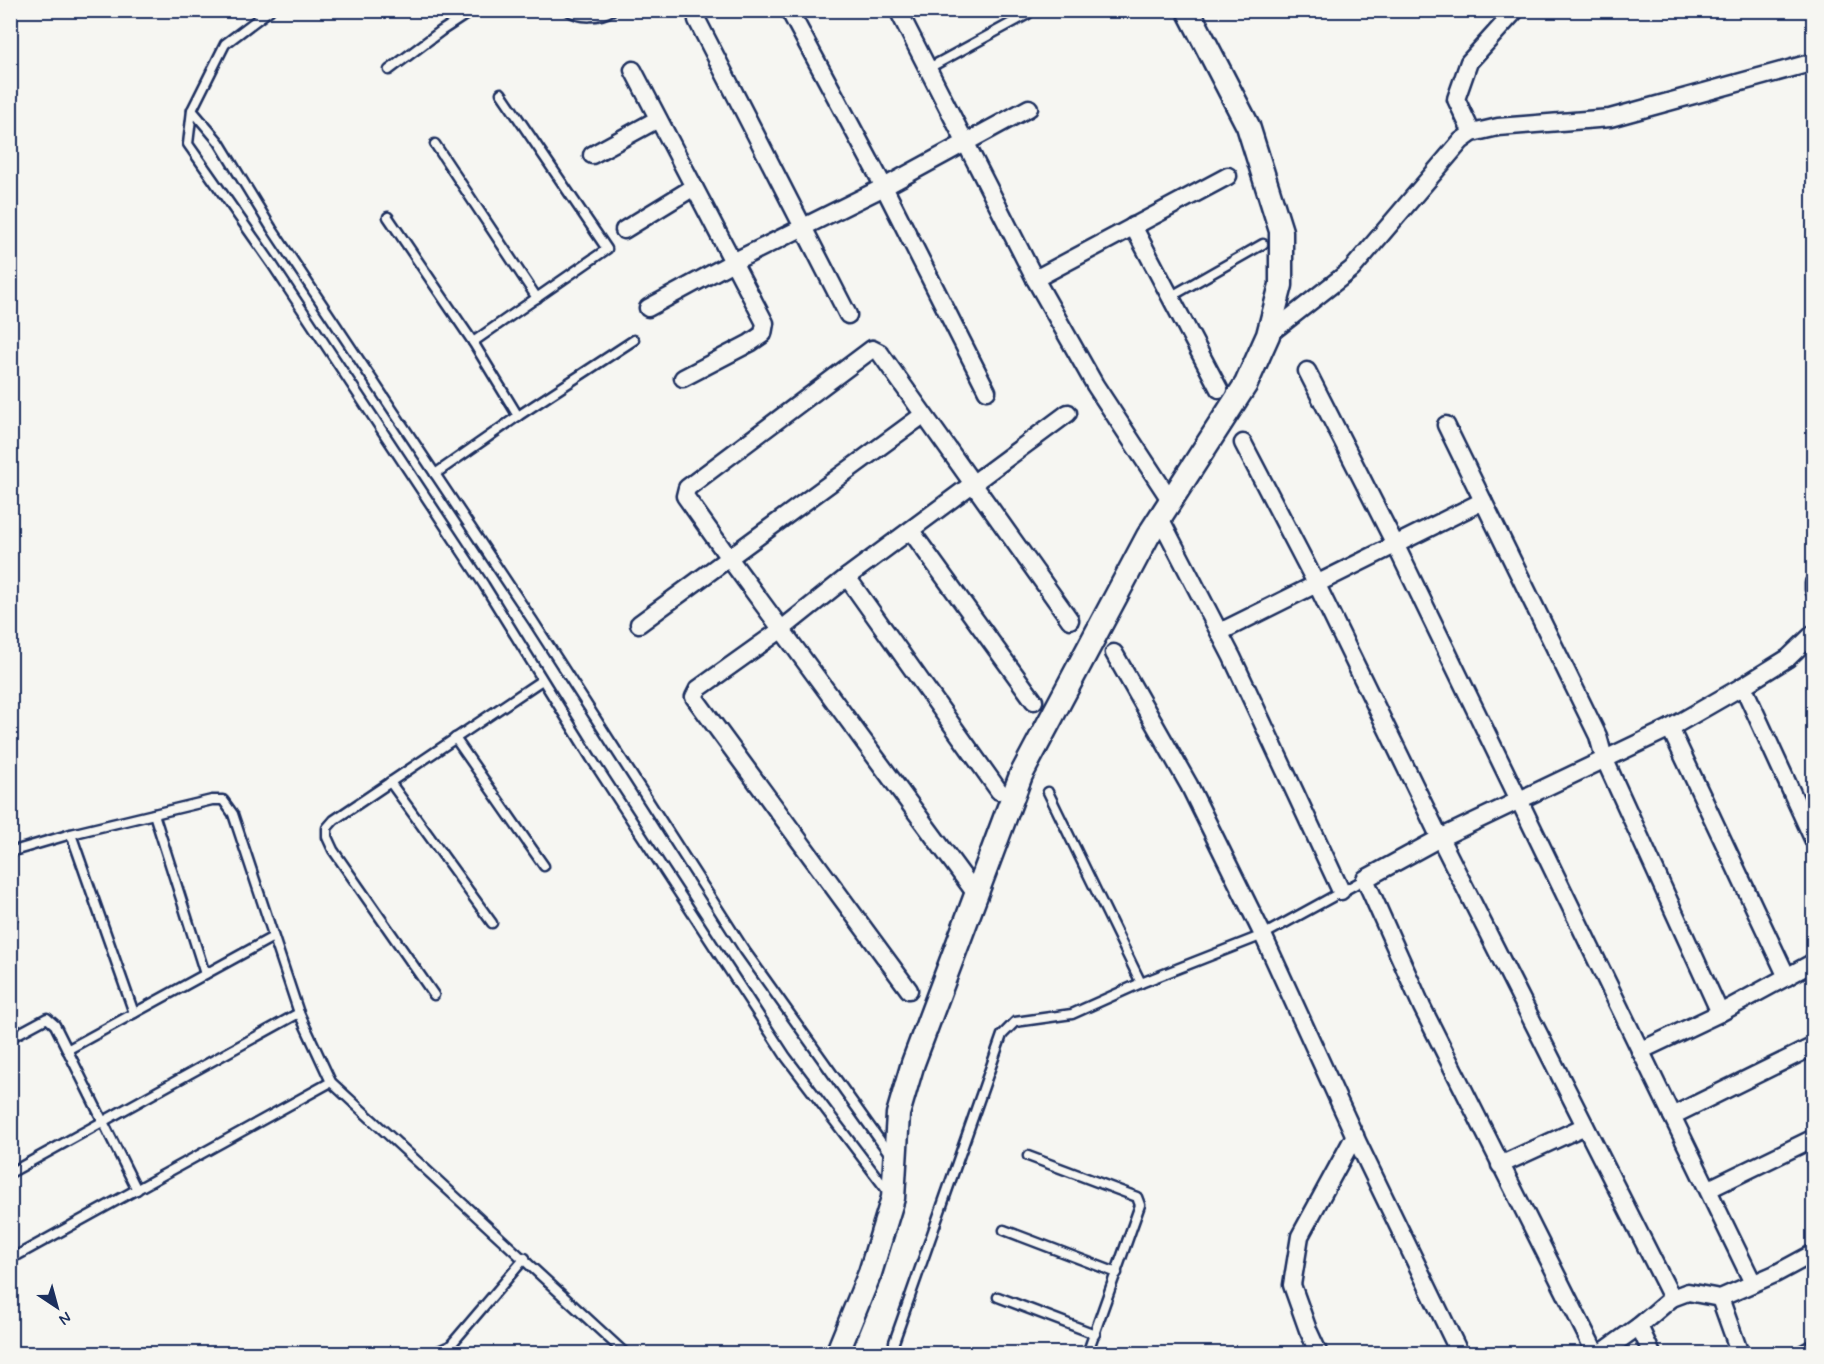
<svg xmlns="http://www.w3.org/2000/svg" width="1824" height="1364" font-family="Mynerve,sans-serif">
<rect width="100%" height="100%" fill="#f6f6f2"/>
<filter id="ink" filterUnits="userSpaceOnUse"><feTurbulence type="fractalNoise" baseFrequency=".0167" numOctaves="2"/><feDisplacementMap in="SourceGraphic" scale="12" xChannelSelector="R" yChannelSelector="G"/><feConvolveMatrix kernelMatrix="1 2 1 2 8 2 1 2 1" color-interpolation-filters="sRGB"/></filter>
<g filter="url(#ink)">
<g fill="none" stroke-linecap="round" stroke-linejoin="round">
<defs>
<g id="lane">
<path d="M568,10c12,9 32,8 44,0"/>
<path d="M927,69l101,-55"/>
<path d="M389,70l52,-39 32,-21"/>
<path d="M501,93l106,156 -134,93 45,74"/>
<path d="M192,110l33,-66 45,-34"/>
<path d="M435,144l102,154"/>
<path d="M388,217l85,125"/>
<path d="M1170,297l93,-53"/>
<path d="M435,474l83,-58 116,-76"/>
<path d="M455,738l89,128"/>
<path d="M390,782l102,141"/>
<path d="M1048,792l93,191"/>
<path d="M154,814l51,160"/>
<path d="M71,834l63,179"/>
<path d="M10,852l61,-18 141,-34h11l10,14 66,199 32,69 295,272"/>
<path d="M10,910l3,7"/>
<path d="M434,995l-101,-145 -6,-13v-9l7,-8 208,-140"/>
<path d="M10,1038l37,-20 8,7 82,165"/>
<path d="M67,1050l206,-113"/>
<path d="M1028,1156l109,41 3,8 -53,149"/>
<path d="M10,1173l289,-160"/>
<path d="M889,1193l-103,-136 -195,-299 -107,-173 -212,-321 -84,-120 4,-34 27,32 53,87 261,392 212,330 146,205"/>
<path d="M1004,1230l113,43"/>
<path d="M18,1255l313,-173"/>
<path d="M998,1297l97,37"/>
<path d="M894,1342l108,-307 13,-13 57,-8 69,-31 122,-48 102,-56"/>
<path d="M450,1346l8,8"/>
<path d="M432,1354l18,-8 75,-88"/>
</g>
<g id="street">
<path d="M789,10l95,177 103,204"/>
<path d="M898,10l137,269 60,106 76,116"/>
<path d="M697,20l151,295"/>
<path d="M633,70l132,253 -2,11 -13,9 -67,35"/>
<path d="M1472,133l-16,-34 13,-37 47,-52"/>
<path d="M592,155l66,-36"/>
<path d="M1133,226l86,163"/>
<path d="M624,230l70,-43"/>
<path d="M1035,279l193,-103"/>
<path d="M648,308l85,-46 151,-75 145,-79"/>
<path d="M1268,335l84,-66 109,-128 11,-8 26,-6 112,-9 204,-56"/>
<path d="M1307,371l88,173 358,739"/>
<path d="M1446,425l152,311 6,22 116,255"/>
<path d="M1243,443l74,142 123,253 232,460"/>
<path d="M1160,518l72,139 109,234"/>
<path d="M911,531l123,170"/>
<path d="M847,577l152,214"/>
<path d="M1814,583v7"/>
<path d="M639,624l284,-209"/>
<path d="M1220,632l263,-131"/>
<path d="M1114,653l75,132 74,150 95,208 102,211"/>
<path d="M1743,686l45,-28 26,-25"/>
<path d="M1670,728l117,249"/>
<path d="M976,894l-247,-336 -44,-62 2,-8 185,-139 8,4 190,267"/>
<path d="M909,990l-215,-293 4,-8 84,-60 65,-52 221,-164"/>
<path d="M1640,1051l80,-38 94,-51"/>
<path d="M1672,1116l142,-70"/>
<path d="M1500,1165l85,-39"/>
<path d="M1709,1189l105,-51"/>
<path d="M1720,1298l20,56"/>
<path d="M1639,1326l13,28"/>
<path d="M1319,1354l-11,-24 -16,-45 8,-49 55,-101"/>
<path d="M1596,1354l-174,-347 -57,-128 75,-41 230,-110 73,-42 71,155"/>
<path d="M1600,1354l39,-28 33,-28 16,-6 32,6 55,-24 39,-21"/>
<path d="M1803,1354l11,-6"/>
</g>
<path id="secondary" d="M837,1354l33,-81 23,-75 5,-84 15,-51 108,-288 127,-239 98,-152 22,-49 13,-50v-54l-33,-105 -60,-116"/>
</defs>
<use href="#lane" stroke="#1b2f5e" stroke-width="13"/>
<use href="#street" stroke="#1b2f5e" stroke-width="21"/>
<use href="#secondary" stroke="#1b2f5e" stroke-width="27"/>
<use href="#lane" stroke="#f6f6f2" stroke-width="8"/>
<use href="#street" stroke="#f6f6f2" stroke-width="16"/>
<use href="#secondary" stroke="#f6f6f2" stroke-width="22"/>
</g>
</g>
<rect width="1824" height="1364" fill="none" stroke="#f6f6f2" stroke-width="36"/>
<rect x="18" y="18" width="1788" height="1328" fill="none" stroke="#1b2f5e" stroke-width="2" filter="url(#ink)"/>
<g transform="translate(57 1307) rotate(144)" stroke="#f6f6f2" stroke-width="4.5" paint-order="stroke">
<path d="M0-4.5L10 22L0 15L-10 22Z" fill="#1b2f5e"/>
<text y="-9" font-size="16" font-weight="bold" text-anchor="middle" fill="#1b2f5e">N</text>
</g>
</svg>
